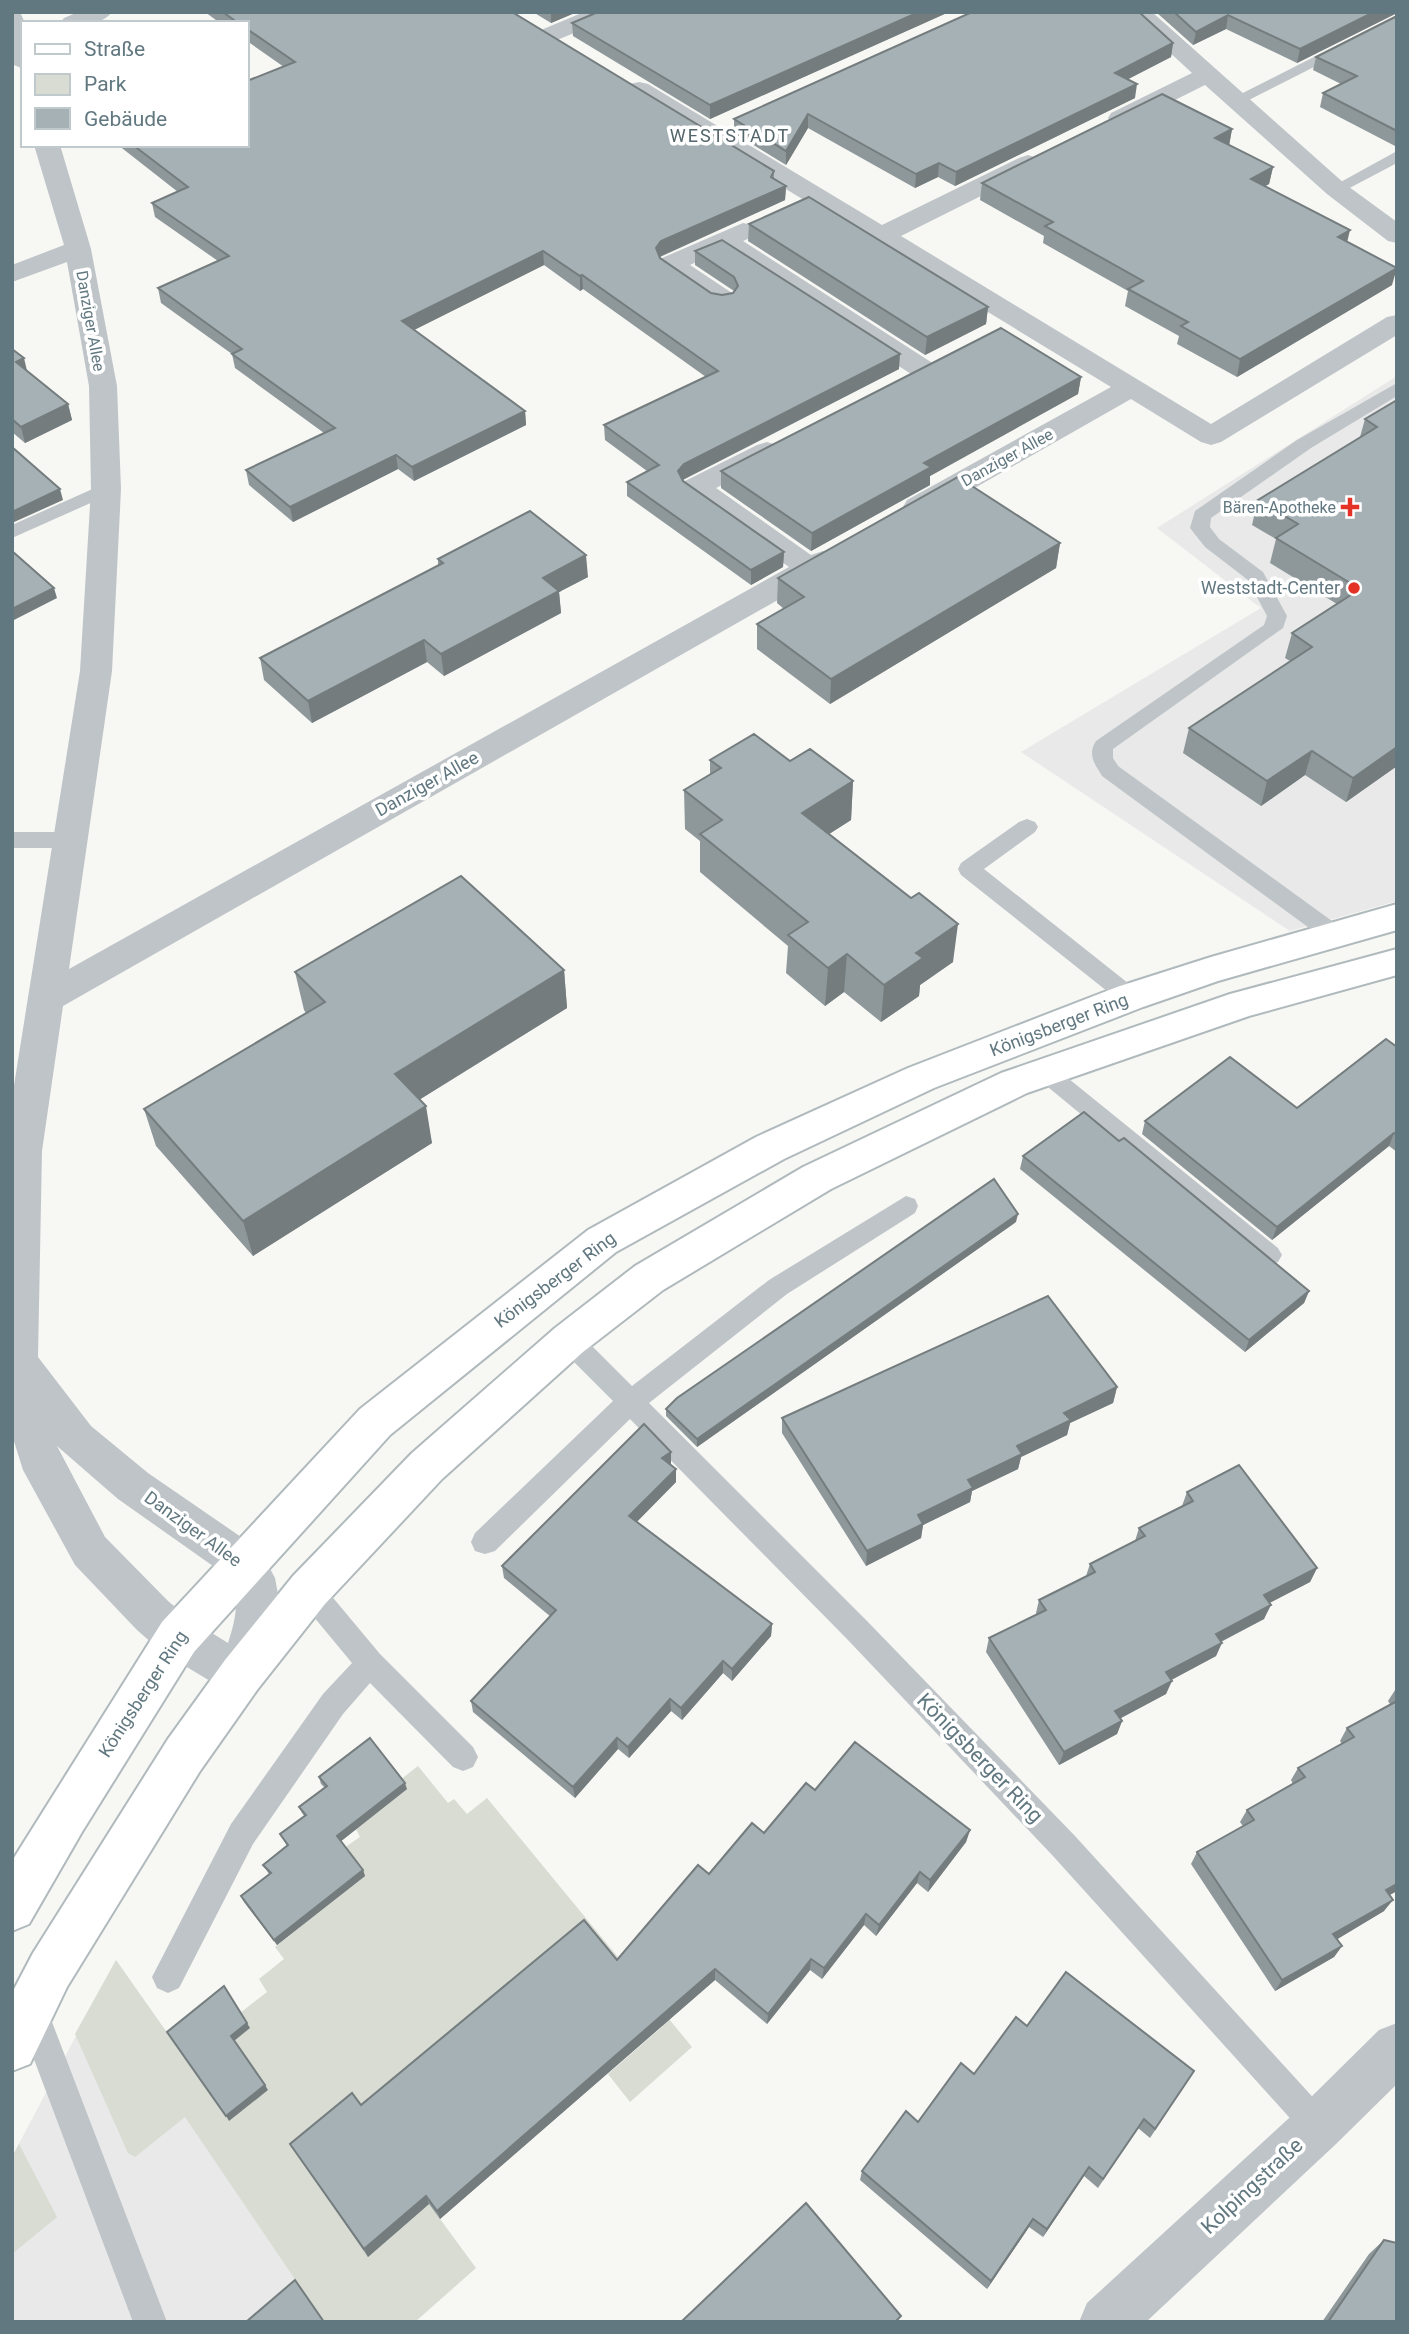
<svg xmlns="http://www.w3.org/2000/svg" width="1409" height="2334" font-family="Roboto,sans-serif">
<rect width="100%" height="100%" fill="#f7f7f4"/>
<g fill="#e8e9e8">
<path d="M1397,376v525l-107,30 -269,-179 240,-144 -104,-80z"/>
<path d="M116,1960l113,161 137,201h-354v-165z"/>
</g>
<g fill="#d8dcd3">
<path d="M418,1766l30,37 6,-4 13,15 20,-16 205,249 -62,55 -22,-28 55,-48 -78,-94 -217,325 61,-53 47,64 -61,54h-91l-139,-205 -50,40 -7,-4 -53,-119 41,-74 113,161 -5,-72 16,-36 27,-21 -8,-13 25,-20 -9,-12 90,-71 -21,-28 16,-11 -4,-8 44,-49z"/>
<path d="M19,2144l38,73 -45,37v-97z"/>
</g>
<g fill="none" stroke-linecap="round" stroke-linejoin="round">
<defs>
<g id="secondary">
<path d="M1397,904v26l-179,51 -75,26 -209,81 -150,71 -168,93 -226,183 -196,217 -112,180 -53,92 -17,7v-70l150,-239 198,-213 228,-179 168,-93 152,-69 209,-81 94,-30z"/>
<path d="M1397,949v26l-148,41 -222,77 -196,96 -168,101 -80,62 -141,127 -117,125 -68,86 -57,81 -133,216 -37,77 -18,7v-78l21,-40 135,-214 57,-79 68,-84 119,-123 143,-125 80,-62 168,-99 198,-94 229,-79z"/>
</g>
</defs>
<use href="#secondary" stroke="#b0b9bc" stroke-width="4"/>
<g fill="#bec4c7" fill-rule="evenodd">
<path d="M1397,15v10l-156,79h-12l-2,-3z"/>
<path d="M1397,151v12l-55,29 -6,2 -8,-5z"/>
<path d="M1397,383v13l-86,52 -100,70 -1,9 9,12 44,33 24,44 -4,12 -170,121v9l5,8 225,163 3,6 -3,6 -8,2 -8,-2 -225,-165c-7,-12 -15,-21 -6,-35l168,-116 3,-9 -19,-36 -43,-33 -15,-19 5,-17 102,-71z"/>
<path d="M106,483l7,2 2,4 -2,4 -101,45v-13z"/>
<path d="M1027,819l8,3 3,5 -3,5 -51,37 154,122 4,6 -4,6 -8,3 -8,-3 -161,-128 -3,-6 3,-6 58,-41z"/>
<path d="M12,832h57l8,3 3,5 -3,5 -8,3h-57z"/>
<path d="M1045,1063l8,3 225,182 4,7 -4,7 -9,3 -9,-3 -223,-184 -4,-6 4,-6z"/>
<path d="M906,1196l9,3 3,7 -3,7 -128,81 -138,109 218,218 208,215 254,279 5,11 -5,11 -11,5 -11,-5 -254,-281 -206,-217 -217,-220 -135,132 -10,3 -10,-3 -4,-9 4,-9 138,-132 -53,-53 -4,-8 4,-8 9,-3 9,3 54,54 137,-106z"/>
<path d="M309,1577l10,4 61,73 93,93 5,10 -5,10 -10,4 -10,-4 -83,-84 -27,31 -90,130 -74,144 -11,5 -11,-5 -5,-11 79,-153 92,-130 29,-31 -53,-64 -4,-9 4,-9z"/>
<path d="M31,1993l11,5 5,11 120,313h-34l-118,-313 5,-11z"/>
</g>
<g fill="#bec4c7" fill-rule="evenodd">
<path d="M12,12h8l5,11h-2v46l-11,-5z"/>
<path d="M78,12h34c-11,15 -35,11 -52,11l4,-5z"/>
<path d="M584,12h33l-4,5 -56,23h-16l-4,-5 4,-5z"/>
<path d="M1126,12h26l193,172 52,38v21l-9,-2 -61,-47 -122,-109 -76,38 -9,2 -9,-2 -3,-5 3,-5 81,-40z"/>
<path d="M639,82l9,2 234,141 137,-67 9,-3 9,3 4,5 -4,5 -136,68 310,188 176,-107 10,-2v20l-176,107 -10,3 -10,-3 -70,-43 -202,115 -11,2 -11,-2 -4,-7 4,-7 204,-113 -481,-293 -3,-5 3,-5z"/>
<path d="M34,145h26l31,104 26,137 4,103 -9,182 -43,298 720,-402 -104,-74 -5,-6 5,-6 72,-36 10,-3 10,3 5,6 -5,6 -61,31 95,67 12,-4 11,3 4,7 -4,7 -771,438 -21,145 -4,206 53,69 57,47 112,77 15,28 5,27 -4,27 -19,58 -16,6 -16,-6 -63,-38 -25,-22 -62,-65 -52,-95 -11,-35v-337l68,-427 11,-182 -2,-103 -22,-124 -55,20v-17l52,-20zM57,1446l61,53 112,79c11,20 5,44 -2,65l-34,-21 -25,-20 -64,-65z"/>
<path d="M743,223l9,2 4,6 -4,6 -9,4 191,123 4,6 -4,6 -10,2 -10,-2 -192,-126 -32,15 42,28 4,6 -4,6 -10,2 -10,-2 -50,-35 -4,-6 4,-6z"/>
<path d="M1397,2023v61l-61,60 -190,178h-67l8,-19 213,-195 79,-78z"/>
</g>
<use href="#secondary" fill="#fff" fill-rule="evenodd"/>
</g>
<g fill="#8e989b">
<path d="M205,12h307l262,159v8l12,7 -1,14 -125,57 51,36 11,2 11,-2 1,-2 -39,-26v-14l204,118 -216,111 101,72 -1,15 -32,18 -124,-89v-14l20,-11 -42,-31 -1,-15 102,-48 -123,-88 -3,2 -36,-26 -130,65 111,81 1,14 -112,56 -16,-12 -105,53 -44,-37 -3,-15 78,-37 -89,-65 -3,-14 -71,-51 -3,-15 60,-27 -63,-44 -3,-14 26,-11 -60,-47h129l37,-78 -37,-26v-18h-27z"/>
<path d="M533,12h44l-26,11z"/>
<path d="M949,12l-239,107 -137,-83 -1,-13z"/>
<path d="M1156,12h241v1l-100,50 -71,-34 -33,16z"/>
<path d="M1397,16v131l-77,-40 3,-14 18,-9 -28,-14 3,-13z"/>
<path d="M1173,43l-2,14 -43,22 7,19 -180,88 -17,-9 -23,11 -107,-60 -22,37 -52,-32v-14z"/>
<path d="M1232,129l-3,16 44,22 -4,17 -4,2 82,56 45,43 -155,92 -60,-33 2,-8 -54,-30 3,-15 -85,-48 1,-7 -64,-36 2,-17z"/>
<path d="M749,224l239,83 -2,17 -61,31 -177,-114z"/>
<path d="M12,349l15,22 41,33 4,16 -47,23 -13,-11z"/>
<path d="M1081,377l-3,17 -148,82v9l-119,66 -90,-63v-17z"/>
<path d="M1397,400v366l-51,36 -41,-27 -44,31 -78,-53 6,-25 101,-67 -5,-3 7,-25 45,-29 -67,-41 6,-24 -24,-14 6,-25 102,-63 5,-18z"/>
<path d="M1060,543l-4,25 -226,136 -73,-55v-25l27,-15 -7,-6 1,-25z"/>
<path d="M438,559l150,18 -29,15 2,21 -117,63 -17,-14 -115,61 -48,-43 -4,-22 178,-92z"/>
<path d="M710,760l80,1 63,20 -2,39 -22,14 124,128 -33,23 -1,11 -38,26 -37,-30 -19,14 -39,-33 2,-27 -88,-74v-31l-15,-12 -1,-39 26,-16z"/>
<path d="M564,970l3,38 -148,92 13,43 -179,113 -97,-110 -12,-37 162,-96 -2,-3 -9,-38z"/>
<path d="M1397,1047v105l-8,-6 -117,94 -130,-106 3,-13 152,-13z"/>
<path d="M1119,1141l190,150 -5,12 -59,49 -225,-183 3,-13z"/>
<path d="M1016,1222l-319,225 -31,-31v-7z"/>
<path d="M1117,1387l-4,16 -43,20 -3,12 -46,22 -3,12 -46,22 -2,11 -47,23 -2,13 -55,28 -84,-133v-15z"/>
<path d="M671,1465l5,4v13l-40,40 136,102 -1,12 -39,45 -9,-8 -41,47 -11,-9 -42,47 -11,-9 -43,49 -102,-86 -2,-11 80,-84 -47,-39 -2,-12z"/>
<path d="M1187,1492l130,76 -7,14 -41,21 -5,16 -43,23 -5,14 -45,24 -5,14 -46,24 2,3 -5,13 -58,31 -73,-113 3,-14 48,-23 -1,-2 3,-13 47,-24 4,-12 45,-23 4,-13 43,-22z"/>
<path d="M1397,1687v204l-8,4 -5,16 -47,28 5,7 -8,11 -59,34 -84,-127 6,-12 46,-26 -3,-4 7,-12 46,-26 -2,-4 7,-12 44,-24 -2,-3 7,-13 43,-24 -2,-3z"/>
<path d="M319,1777l88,12 -66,52 22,29 2,6 -88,69 -33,-43 -3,-6 28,-22 -6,-9 24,-19 -7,-12 25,-17 -3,-4 -3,-6 26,-19 -4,-4z"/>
<path d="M815,1790l155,40 -4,12 -38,50 -11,-9 -41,53 -12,-11 -42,54 -12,-9 -43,54 -52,-44 -275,239 -11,-15 -61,53 -78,-113 71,-39 256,-145 92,-86 55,-41z"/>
<path d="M1027,2026l167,45 -44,67 -12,-10 -40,60 -14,-12 -41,61 -14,-10 -42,62 -127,-109 2,-9 112,-97z"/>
<path d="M1384,2240l13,82h-75l47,-68z"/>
</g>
<g fill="#747c7e">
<path d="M551,12h26l-26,11z"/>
<path d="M919,12h30l-239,107v-14z"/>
<path d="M1374,12l23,1 -100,50 3,-14z"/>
<path d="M1228,15l-2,14 -33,16 3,-13z"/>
<path d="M1173,43l-2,14 -58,30 2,-14z"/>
<path d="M1137,84l-2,14 -180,88 1,-14z"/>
<path d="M808,114v14l-22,37v-14z"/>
<path d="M1232,129l-3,17 -14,-8z"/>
<path d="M939,163l-1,14 -23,11 1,-14z"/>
<path d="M1273,167l-4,17 -22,12 4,-17z"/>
<path d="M786,186l-1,14 -124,56 -5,7v-15l5,-7z"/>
<path d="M1350,230l-4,17 -8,-10z"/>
<path d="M543,251l1,14 -140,70 -2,-14z"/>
<path d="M1397,268l-5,17 -155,92 3,-18z"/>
<path d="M582,275l1,14 -3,2v-15z"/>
<path d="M988,307l-2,17 -61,31 2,-18z"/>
<path d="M900,354l-1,15 -215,110 -6,6v-14l6,-7z"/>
<path d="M24,358l4,17 -12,-13z"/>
<path d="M1081,377l-3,17 -148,82v9l-119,66 1,-18 112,-70z"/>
<path d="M68,404l4,16 -47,23 -4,-16z"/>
<path d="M525,411l1,14 -112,56 -2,-14z"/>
<path d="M396,455l2,14 -105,53 -3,-15z"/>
<path d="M60,489l3,11 -51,23v-11z"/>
<path d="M1060,543l-4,25 -226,136 1,-25z"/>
<path d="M784,552l-1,15 -32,18v-15z"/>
<path d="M586,555l2,22 -29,15 2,21 -117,63 -3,-22 102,-76z"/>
<path d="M54,588l3,10 -45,23v-12z"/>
<path d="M424,640l3,22 -115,61 -4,-22z"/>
<path d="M1397,747v19l-51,36 7,-24z"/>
<path d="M1312,751l-7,24 -44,31 6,-25z"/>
<path d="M853,781l-2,39 -50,32 1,-39z"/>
<path d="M958,924l-5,38 -33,23 -1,11 -38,26 3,-37 32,-32z"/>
<path d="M847,954l-3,38 -19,14 3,-38z"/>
<path d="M564,970l3,38 -166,103 -6,-37z"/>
<path d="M426,1106l6,37 -179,113 -10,-35z"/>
<path d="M1394,1133l-5,13 -117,94 5,-13z"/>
<path d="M1018,1214l-2,8 -319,225v-8z"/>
<path d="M1309,1291l-5,12 -59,49 4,-12z"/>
<path d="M1117,1387l-4,16 -43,20 -3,12 -46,22 -3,12 -46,22 -2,11 -47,23 -2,13 -55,28 1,-15 51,-36 146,-102z"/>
<path d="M671,1452v13l-9,-7z"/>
<path d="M676,1469v13l-46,47 -1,-13z"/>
<path d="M1317,1568l-7,14 -52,27 6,-14z"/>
<path d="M1271,1605l-7,14 -54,28 6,-13z"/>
<path d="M772,1624l-1,12 -39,45v-12z"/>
<path d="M1222,1643l-6,13 -56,30 6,-14z"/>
<path d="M723,1661v12l-41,47 -1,-12z"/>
<path d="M1172,1681l-6,13 -56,30 5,-13z"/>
<path d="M670,1699l1,12 -42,47 -1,-11z"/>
<path d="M1122,1721l-5,13 -58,31 5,-13z"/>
<path d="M617,1738l1,11 -43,49 -2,-11z"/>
<path d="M405,1783l2,6 -67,53 -3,-6z"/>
<path d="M970,1830l-4,12 -38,50 2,-12z"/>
<path d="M363,1870l2,6 -88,69 -3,-5z"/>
<path d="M920,1872l-3,11 -41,53 3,-11z"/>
<path d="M1397,1884v7l-20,11 9,-12z"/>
<path d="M1393,1900l-9,11 -58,35 7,-12z"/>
<path d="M866,1914l-2,11 -42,54 2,-11z"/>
<path d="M1342,1946l-8,11 -59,34 7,-11z"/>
<path d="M811,1959l-1,11 -43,54 1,-10z"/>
<path d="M715,1969v11l-275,239 -3,-8z"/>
<path d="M247,2023l3,5 -16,13 -3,-5z"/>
<path d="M265,2085l3,5 -39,31 -3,-5z"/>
<path d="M1089,2167l-5,9 -41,61 4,-8z"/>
<path d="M426,2196l3,8 -61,53 -4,-8z"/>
<path d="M1033,2219l-4,8 -42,62 4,-8z"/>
</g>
<g fill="#a5b1b4" stroke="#747c7e" stroke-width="2">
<path d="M223,12h289l262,159 -3,6 15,9 -125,55 -5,7 4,10 51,35 11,2 11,-2 5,-7 -4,-9 -39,-26 27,-11 178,114 -216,110 -6,7 5,10 101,71 -33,18 -124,-88 32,-17 -55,-40 114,-54 -136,-96 -2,1 -37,-25 -141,70 123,90 -113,56 -16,-12 -106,52 -44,-37 89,-42 -103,-74 10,-5 -84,-61 71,-32 -77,-53 36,-16 -55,-42h114v-64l48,-19 -48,-33v-6h-9z"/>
<path d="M598,12h321l-209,93 -138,-82z"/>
<path d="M972,12h167l34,31 -58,30 22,11 -181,88 -17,-9 -23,11 -108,-60 -22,37 -52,-32z"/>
<path d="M1174,12h200l-74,37 -72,-34 -32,17z"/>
<path d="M1397,16v115l-74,-38 34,-17 -41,-19z"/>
<path d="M1162,94l70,35 -17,9 58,29 -22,12 99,51 -12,7 59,31 -157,91 -59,-33 7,-4 -60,-33 15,-8 -98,-55 8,-4 -71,-39z"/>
<path d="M809,197l179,110 -61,30 -178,-113z"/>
<path d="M1001,328l80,49 -157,86 7,4 -119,66 -91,-62z"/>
<path d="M12,349l12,9 -8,4 52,42 -47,23 -9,-8z"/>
<path d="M1397,400v347l-44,31 -41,-27 -45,30 -78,-53 123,-81 -20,-14 68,-44 -84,-51 22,-14 -40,-24 119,-73 -12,-8z"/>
<path d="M12,447l48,42 -48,23z"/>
<path d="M958,477l102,66 -229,136 -74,-55 47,-27 -26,-19z"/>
<path d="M530,511l56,44 -43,23 16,13 -118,63 -17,-14 -116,61 -48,-43 183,-95 -5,-4z"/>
<path d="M12,551l42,37 -42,21z"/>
<path d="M754,734l36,27 20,-12 43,32 -51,32 109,85 8,-5 39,31 -42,29 7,5 -39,27 -37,-31 -19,14 -40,-33 20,-13 -108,-88 22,-14 -38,-30 37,-22 -11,-8z"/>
<path d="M461,876l103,94 -169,104 31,32 -183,115 -99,-112 181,-107 -30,-30z"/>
<path d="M1386,1039l11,8v88l-3,-2 -117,94 -132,-106 85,-64 67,51z"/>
<path d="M1084,1112l35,29 5,-3 185,153 -60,49 -226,-184z"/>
<path d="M994,1179l24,35 -321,225 -31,-30 11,-11z"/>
<path d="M1048,1296l69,91 -53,26 7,7 -54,26 5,8 -54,26 5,8 -55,27 5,9 -56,27 -85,-133z"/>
<path d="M644,1424l27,28 -9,6 14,11 -47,47 143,108 -40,45 -9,-8 -42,47 -11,-9 -42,48 -11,-9 -44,49 -102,-86 85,-91 -54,-44z"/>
<path d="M1239,1465l78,103 -53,27 7,10 -55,29 6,9 -56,29 6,9 -57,30 7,10 -58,31 -75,-114 57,-28 -7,-10 56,-28 -5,-8 55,-28 -6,-8 54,-27 -6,-9z"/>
<path d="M1397,1701v183l-11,6 7,10 -60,34 9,12 -60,34 -85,-128 57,-32 -7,-10 58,-33 -7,-9 56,-31 -7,-9z"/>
<path d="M370,1738l35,45 -68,53 26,34 -89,70 -33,-44 30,-23 -8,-8 25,-20 -8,-11 26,-19 -7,-8 28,-21 -8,-9z"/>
<path d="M855,1742l115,88 -40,50 -10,-8 -41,53 -13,-11 -42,54 -13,-9 -43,55 -53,-45 -278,242 -11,-15 -62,53 -74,-105 62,-51 9,12 223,-185 33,40 81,-95 11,9 43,-51 12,10 42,-50 9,7z"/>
<path d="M1066,1972l128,99 -39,58 -11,-10 -41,60 -14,-12 -42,62 -14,-10 -42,62 -129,-110 44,-60 12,11 43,-59 13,11 42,-57 11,9z"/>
<path d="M224,1986l23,37 -16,13 34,49 -39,31 -59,-84z"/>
<path d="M806,2203l95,113 -6,6h-214z"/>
<path d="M1384,2240l13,3v79h-69z"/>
<path d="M295,2280l29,42h-78z"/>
</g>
<g fill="#e53227" stroke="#fff" stroke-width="2.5">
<path d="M1346.5 496.5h7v7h7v7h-7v7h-7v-7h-7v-7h7z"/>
<circle cx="1354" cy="588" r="7"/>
</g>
<g text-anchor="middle" stroke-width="7" stroke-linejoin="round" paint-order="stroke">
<g font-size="16" fill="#627880" stroke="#fff">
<text transform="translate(91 321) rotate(80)" y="6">Danziger Allee</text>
<text transform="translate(1007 457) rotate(-29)" y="6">Danziger Allee</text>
</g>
<g font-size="16" fill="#627880" stroke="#fff" text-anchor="end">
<text x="1336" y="513">Bären-Apotheke</text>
</g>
<g font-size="18" letter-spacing="2" fill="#54656b" stroke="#fff">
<text x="730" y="142">WESTSTADT</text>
</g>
<g font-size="18" fill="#627880" stroke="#fff" text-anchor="end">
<text x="1340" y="594">Weststadt-Center</text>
</g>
<g font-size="18" fill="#627880" stroke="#fff">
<text transform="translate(427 784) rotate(-29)" y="6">Danziger Allee</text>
<text transform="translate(1059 1025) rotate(-21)" y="6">Königsberger Ring</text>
<text transform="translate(555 1280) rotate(-37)" y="6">Königsberger Ring</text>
<text transform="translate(193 1529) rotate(36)" y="6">Danziger Allee</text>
<text transform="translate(143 1694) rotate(-57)" y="6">Königsberger Ring</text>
</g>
<g font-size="21" fill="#627880" stroke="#fff">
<text transform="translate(980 1758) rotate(46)" y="7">Königsberger Ring</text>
<text transform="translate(1252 2186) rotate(-43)" y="7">Kolpingstraße</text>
</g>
</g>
<rect width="1409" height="2334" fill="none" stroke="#627880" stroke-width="28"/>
<rect x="21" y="21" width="228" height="126" fill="#ffffff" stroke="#c0c9cc" stroke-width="2"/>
<rect x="35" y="44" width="35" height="10" fill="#ffffff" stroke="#c0c9cc" stroke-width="2"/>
<text x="84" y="56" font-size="21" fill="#627880">Straße</text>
<rect x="35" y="74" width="35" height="21" fill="#d8dcd3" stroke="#c0c9cc" stroke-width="2"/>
<text x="84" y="91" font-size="21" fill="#627880">Park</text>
<rect x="35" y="108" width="35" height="21" fill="#a5b1b4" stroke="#c0c9cc" stroke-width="2"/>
<text x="84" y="126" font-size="21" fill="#627880">Gebäude</text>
</svg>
